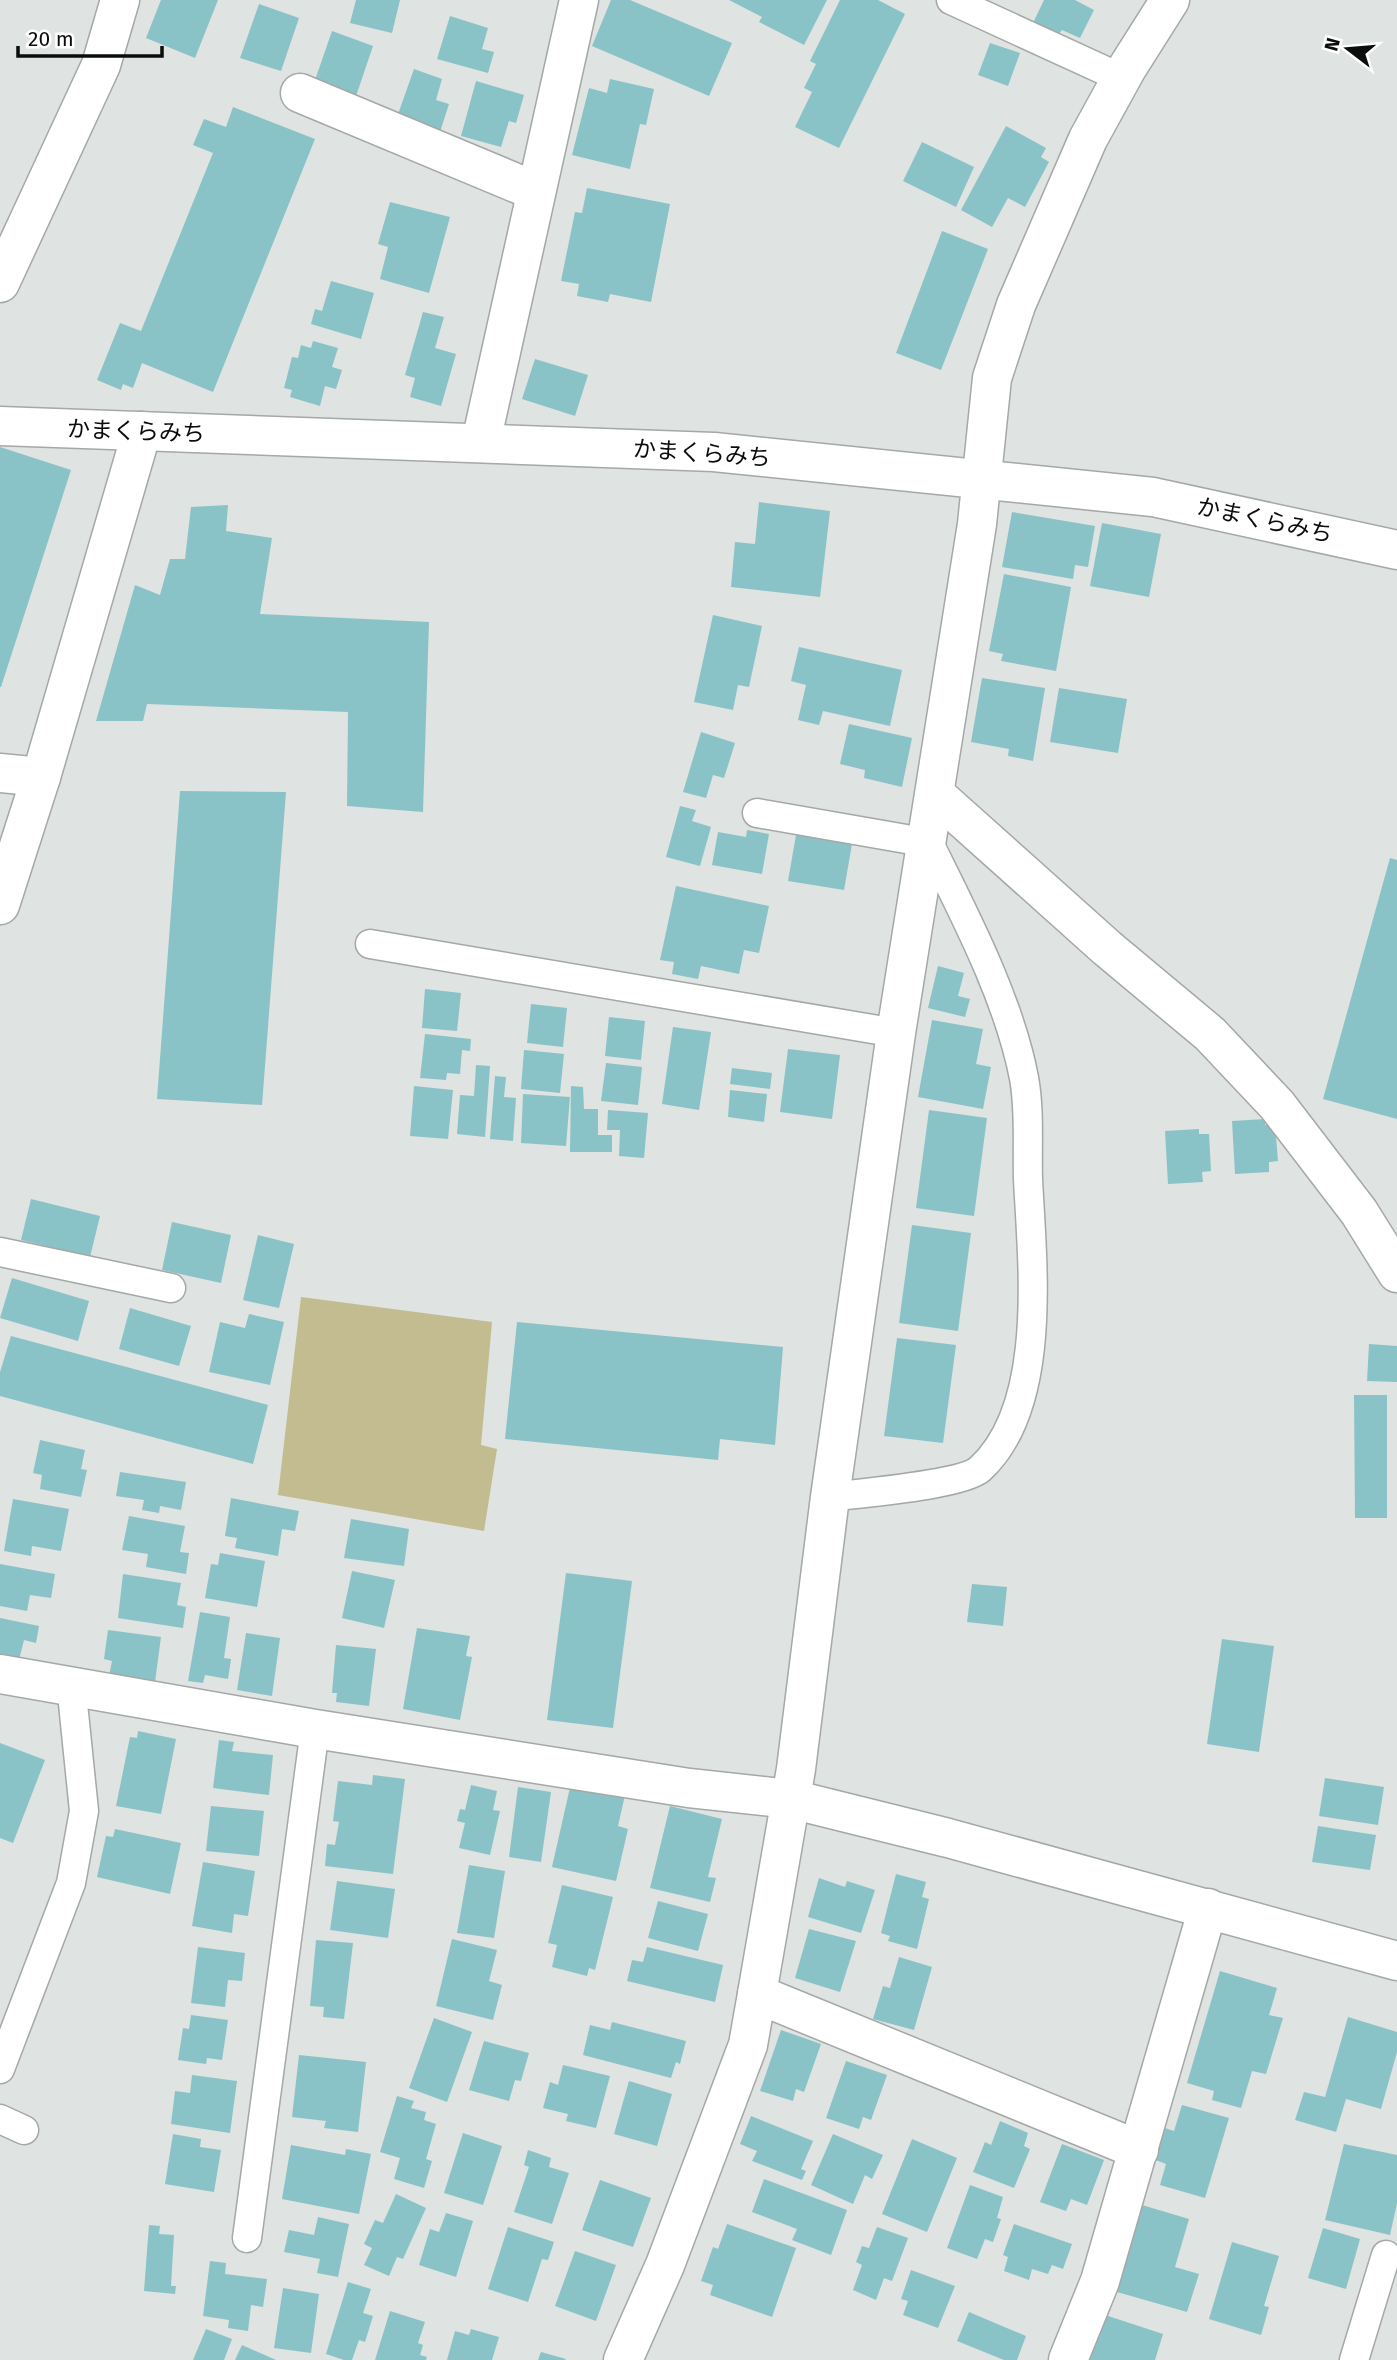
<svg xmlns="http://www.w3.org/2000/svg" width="1397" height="2360" font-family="'Fira Sans','Noto Sans JP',sans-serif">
<rect width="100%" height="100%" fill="#dfe3e1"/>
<path fill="#c2bc90" d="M301,1297l191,25 -11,123 16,4 -13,82 -206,-36z"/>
<g fill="#89c3c8">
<path d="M161,0h57l-23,58 -49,-20z"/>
<path d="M356,0h44l-8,33 -42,-10z"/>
<path d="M611,0h19l102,43 -23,53 -117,-50z"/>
<path d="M729,0h98l-23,45 -45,-23 3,-5z"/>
<path d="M840,0h38l27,14 -66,134 -44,-21 17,-35 -8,-4 12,-24 -6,-3z"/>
<path d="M1044,0h31l19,10 -14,28 -18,-8 -4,5 -25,-12z"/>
<path d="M259,4l40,14 -18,53 -41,-13z"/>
<path d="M450,16l38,12 -6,21 12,3 -6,21 -51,-14z"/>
<path d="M332,31l41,15 -20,59 -39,-22z"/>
<path d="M990,43l30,10 -12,33 -30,-11z"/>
<path d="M414,69l28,10 -6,21 13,4 -9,28 -43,-15z"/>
<path d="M610,79l44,10 -8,36 -6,-1 -10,45 -58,-14 17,-67 18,5z"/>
<path d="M476,81l48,14 -8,28 -7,-2 -8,26 -40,-11z"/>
<path d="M233,107l82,32 -102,253 -71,-29 -9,25 -10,-4 -2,6 -24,-10 23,-57 21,8 72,-178 -20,-8 11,-26 22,8z"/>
<path d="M1006,126l40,22 -5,9 8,5 -24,45 -17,-9 -16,29 -31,-17z"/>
<path d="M922,142l52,25 -18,40 -53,-26z"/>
<path d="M587,188l83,16 -19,98 -41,-8 -2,8 -31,-6 2,-12 -18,-3 14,-69 7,1z"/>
<path d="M390,202l60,15 -21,76 -49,-14 8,-32 -10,-3z"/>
<path d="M942,231l46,18 -47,121 -45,-17z"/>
<path d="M331,281l43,12 -13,46 -50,-15 4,-15 7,2z"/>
<path d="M423,312l21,5 -9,31 21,6 -15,52 -31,-9 5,-19 -10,-3z"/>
<path d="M313,341l25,7 -6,19 10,3 -6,19 -11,-3 -5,20 -30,-9 2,-7 -8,-2 8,-31 6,1 3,-13 10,3z"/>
<path d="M535,359l53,16 -13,41 -53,-17z"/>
<path d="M0,447l71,23 -70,217h-1z"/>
<path d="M759,502l71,9 -10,86 -89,-10 4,-45 20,2z"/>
<path d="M228,505l-2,26 46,7 -12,76 169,8 -6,190 -76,-6 1,-94 -201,-8 -4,17h-47l39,-136 25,10 10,-36h15l6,-52z"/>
<path d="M1012,512l83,14 -7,41 -13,-2 -2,14 -71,-12z"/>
<path d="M1102,523l59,11 -12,63 -59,-11z"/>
<path d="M1004,574l67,13 -15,84 -55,-10 2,-7 -14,-3z"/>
<path d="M713,615l49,11 -13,61 -11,-2 -5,25 -39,-8z"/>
<path d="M799,647l103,23 -12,56 -67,-15 -4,14 -21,-5 8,-35 -15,-4z"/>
<path d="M982,678l63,10 -12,73 -25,-5 1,-7 -38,-7z"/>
<path d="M1059,688l68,11 -9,54 -68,-11z"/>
<path d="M849,724l63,14 -10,49 -38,-9 1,-8 -25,-6z"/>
<path d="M701,732l34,11 -11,35 -11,-3 -7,23 -23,-6z"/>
<path d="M180,791l106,1 -24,313 -105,-6z"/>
<path d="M680,806l16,4 -4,11 19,6 -11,39 -34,-9z"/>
<path d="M747,830l22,4 -7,40 -50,-9 6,-33 28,5z"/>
<path d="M796,835l56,9 -8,46 -56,-9z"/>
<path d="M1390,858l7,2v259l-74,-20z"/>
<path d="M676,886l93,20 -10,47 -15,-3 -5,24 -38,-8 -3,13 -26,-5 2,-12 -14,-2z"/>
<path d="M938,966l26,7 -6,23 12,3 -5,18 -37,-9z"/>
<path d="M425,989l36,4 -4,38 -35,-3z"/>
<path d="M531,1004l36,4 -4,39 -36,-4z"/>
<path d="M609,1017l36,4 -4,39 -36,-4z"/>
<path d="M932,1020l51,9 -7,35 15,3 -8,42 -65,-12z"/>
<path d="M673,1027l38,5 -12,78 -37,-6z"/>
<path d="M425,1034l46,5 -1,12 -8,-1 -2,24 -13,-1 -1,7 -26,-2z"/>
<path d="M788,1049l52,6 -8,64 -52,-7z"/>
<path d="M524,1050l40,4 -4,39 -39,-4z"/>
<path d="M606,1063l36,4 -4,38 -37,-4z"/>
<path d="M476,1065l14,1 -5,71 -28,-3 3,-39 14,1z"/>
<path d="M732,1068l40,5 -2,16 -40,-5z"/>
<path d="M495,1076l11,1 -2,20 12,1 -3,43 -23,-2z"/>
<path d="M414,1086l39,4 -5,49 -38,-3z"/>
<path d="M571,1086l12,1 1,22h14v26h14v17h-42z"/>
<path d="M730,1090l37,4 -3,28 -36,-5z"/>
<path d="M523,1094l47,3 -4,49 -45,-3z"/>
<path d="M608,1110l40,3 -4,45 -25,-2 1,-26h-13z"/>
<path d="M929,1110l58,8 -13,98 -58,-8z"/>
<path d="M1265,1119v6l10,-1 3,37 -9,1v10l-34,2 -3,-53z"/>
<path d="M1199,1129v5h10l2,37 -9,1 1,10 -35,2 -3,-53z"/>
<path d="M31,1199l69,17 -10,41 -69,-17z"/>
<path d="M172,1222l59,13 -10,48 -59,-13z"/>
<path d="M912,1225l59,8 -13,98 -59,-8z"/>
<path d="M258,1235l36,9 -15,64 -36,-8z"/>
<path d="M12,1278l77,23 -11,40 -78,-23z"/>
<path d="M130,1308l61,18 -12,40 -60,-17z"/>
<path d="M249,1314l35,8 -14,63 -61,-13 11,-50 25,6z"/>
<path d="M517,1322l266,25 -8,98 -55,-6 -2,21 -213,-21z"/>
<path d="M11,1336l257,69 -15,59 -253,-68v-24z"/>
<path d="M897,1338l59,7 -13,98 -59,-7z"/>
<path d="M1369,1344l28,2v36l-30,-1z"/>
<path d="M1354,1395h33v123h-32z"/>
<path d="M40,1440l45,10 -4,19 6,1 -6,27 -41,-8 2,-14 -9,-2z"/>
<path d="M120,1472l66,10 -5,28 -21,-4 -1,7 -17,-3 2,-10 -28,-4z"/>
<path d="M231,1498l68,13 -4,20 -13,-2 -4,27 -43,-8 2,-10 -12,-2z"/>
<path d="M13,1499l56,10 -8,42 -29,-5 -1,10 -27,-5z"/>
<path d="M129,1516l56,10 -5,26 9,1 -3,21 -40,-7 2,-13 -26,-4z"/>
<path d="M351,1519l58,10 -5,37 -60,-8z"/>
<path d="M220,1553l45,8 -8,46 -52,-9 6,-34 7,1z"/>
<path d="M0,1564l55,10 -4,24 -21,-3 -3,16 -27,-5z"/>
<path d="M352,1571l43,9 -11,48 -42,-10z"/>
<path d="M566,1573l66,8 -19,147 -66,-8z"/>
<path d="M123,1574l58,9 -4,22 9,2 -3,21 -65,-10z"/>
<path d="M972,1584l35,3 -4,39 -36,-4z"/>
<path d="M200,1612l30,5 -6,41 7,1 -3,20 -23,-4 -2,8 -15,-2z"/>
<path d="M0,1618l39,8 -3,17 -12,-3 -5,20 -19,-4z"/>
<path d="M417,1628l53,8 -4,20 6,1 -12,63 -57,-11z"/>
<path d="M108,1630l53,7 -6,45 -46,-6 3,-15 -8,-2z"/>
<path d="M246,1633l34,5 -8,58 -35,-6z"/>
<path d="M1222,1639l52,7 -15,106 -52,-8z"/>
<path d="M336,1645l40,4 -7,57 -33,-4 1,-9h-5z"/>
<path d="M138,1731l38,8 -15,75 -45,-8 14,-69 7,1z"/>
<path d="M219,1740l15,2 -2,9 41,4 -4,40 -56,-7z"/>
<path d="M0,1743l45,17 -32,83 -13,-5z"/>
<path d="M373,1775l32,4 -12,95 -68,-8 2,-22 8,1 4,-23 -6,-1 5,-40 34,4z"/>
<path d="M1325,1778l59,9 -6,38 -59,-9z"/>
<path d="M571,1783l54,12 -7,31 10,3 -12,52 -64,-14z"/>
<path d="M471,1785l26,6 -4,19 7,1 -10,44 -31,-7 6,-25 -8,-2 3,-12 5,1z"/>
<path d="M518,1787l33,5 -10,70 -32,-5z"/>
<path d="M211,1806l53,5 -5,45 -53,-5z"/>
<path d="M670,1806l52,13 -14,58 8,1 -6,24 -60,-14z"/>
<path d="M1318,1826l58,9 -6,35 -58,-8z"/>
<path d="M115,1829l66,14 -11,51 -73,-17 9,-41 7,1z"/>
<path d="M203,1862l52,9 -7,45 -14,-2 -2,19 -40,-7z"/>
<path d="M469,1865l36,6 -11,67 -37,-5z"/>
<path d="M896,1874l30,8 -4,15 7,2 -12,50 -29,-8 2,-5 -9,-3z"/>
<path d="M819,1878l26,9 2,-6 28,9 -14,43 -53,-16z"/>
<path d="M337,1881l58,8 -7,49 -58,-8z"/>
<path d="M562,1885l51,12 -18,73 -6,-2 -2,8 -35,-9 5,-22 -9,-2z"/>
<path d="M658,1901l50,13 -10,37 -50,-13z"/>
<path d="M809,1929l47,12 -16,51 -45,-14z"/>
<path d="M452,1939l45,11 -8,31 13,4 -9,35 -57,-14z"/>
<path d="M316,1940l37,3 -9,76 -21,-2 1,-10 -14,-1z"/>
<path d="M198,1947l47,6 -3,28 -14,-1 -3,27 -34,-4z"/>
<path d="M647,1947l76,18 -8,37 -88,-21 5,-21 11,2z"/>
<path d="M899,1957l33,10 -18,63 -41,-11 10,-33 7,2z"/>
<path d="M1220,1971l57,17 -8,27 14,3 -17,56 -14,-3 -11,37 -29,-8 2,-9 -27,-8z"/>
<path d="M191,2015l37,5 -6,40 -15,-2 -1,6 -28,-4 5,-32 6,1z"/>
<path d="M1348,2017l49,15v20l-16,57 -35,-10 -10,33 -41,-12 9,-28 21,5z"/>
<path d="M434,2018l38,14 -25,70 -38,-14z"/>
<path d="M612,2022l74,19 -6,23 -4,-2 -5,16 -88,-23 7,-30 20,5z"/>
<path d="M781,2030l40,14 -17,48 -8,-3 -3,12 -33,-10z"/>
<path d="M484,2041l45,12 -8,28 -6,-1 -6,21 -40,-11z"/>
<path d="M299,2055l67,7 -8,70 -34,-4 2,-7 -34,-4z"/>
<path d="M846,2061l41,14 -16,45 -8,-3 -4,12 -33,-11z"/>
<path d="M563,2065l47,11 -14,52 -30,-7 2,-7 -25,-6 7,-26 8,3z"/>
<path d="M192,2075l45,6 -7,52 -59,-9 4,-33 15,2z"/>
<path d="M629,2081l43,13 -15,52 -43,-12z"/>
<path d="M397,2096l17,5 -3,7 15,4 -2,8 12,4 -10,35 6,2 -8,27 -30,-9 6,-21 -20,-6z"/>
<path d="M1182,2105l47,13 -24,80 -45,-13 6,-21 -13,-5 9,-32 12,4z"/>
<path d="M751,2116l62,25 -12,28 5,2 -4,9 -50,-19 5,-10 -17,-7z"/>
<path d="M1000,2121l28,12 -4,13 6,3 -16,39 -41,-16 12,-30 6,3z"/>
<path d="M463,2133l39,13 -19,59 -39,-12z"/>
<path d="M173,2134l28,5 -1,8 21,3 -7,42 -49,-8z"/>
<path d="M833,2134l50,21 -11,24 -7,-4 -12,29 -42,-19z"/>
<path d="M912,2139l45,19 -30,74 -45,-18z"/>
<path d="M1062,2144l42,16 -17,45 -16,-6 -5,12 -26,-9z"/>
<path d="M1344,2144l53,11v48l-7,32 -65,-15z"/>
<path d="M291,2145l54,10 1,-6 25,5 -12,60 -77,-15z"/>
<path d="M528,2150l23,8 -2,9 20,6 -17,51 -38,-12 15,-45 -5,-2z"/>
<path d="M764,2179l83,31 -16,45 -39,-15 5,-11 -45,-17z"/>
<path d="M600,2180l51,18 -18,49 -51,-17z"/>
<path d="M970,2185l33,12 -6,21 4,1 -8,23 -8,-3 -8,20 -30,-11z"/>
<path d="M396,2194l30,14 -23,51 -6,-2 -8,19 -25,-11 8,-17 -8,-4 11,-24 8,3z"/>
<path d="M1142,2205l47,14 -14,48 24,7 -12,38 -70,-20z"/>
<path d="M446,2213l27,8 -17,56 -37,-12 11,-36 9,3z"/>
<path d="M318,2217l31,7 -11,53 -21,-4 3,-14 -36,-7 5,-22 25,5z"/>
<path d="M727,2224l69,24 -24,69 -62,-22 3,-10 -12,-4 12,-34 5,2z"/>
<path d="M1014,2224l58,20 -9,25 -11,-4 -4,9 -16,-5 -3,11 -25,-9 4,-14 -5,-2z"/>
<path d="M149,2225l11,1 -1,8 15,1 -3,51h5l-1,8 -31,-3z"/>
<path d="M508,2227l46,15 -6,18 -6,-1 -14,43 -40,-13z"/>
<path d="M877,2227l31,11 -16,43 -8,-3 -8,22 -23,-10 9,-25 -6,-3 6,-16 7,2z"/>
<path d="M1323,2228l37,11 -14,50 -38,-11z"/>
<path d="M1232,2242l47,14 -15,50 5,1 -8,28 -52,-16z"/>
<path d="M575,2251l41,14 -20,56 -41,-15z"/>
<path d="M210,2261l16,2 -1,11 42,5 -4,28 -12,-2 -3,26 -20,-3 1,-8 -26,-4z"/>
<path d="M911,2270l44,16 -17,42 -35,-13 5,-14 -7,-2z"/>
<path d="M348,2282l23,7 -8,24 10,3 -8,26 -6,-2 -7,20h-8l-18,-6z"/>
<path d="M283,2288l36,6 -8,59 -37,-5z"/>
<path d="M390,2311l35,11 -7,21 5,2 -3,10 7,2 -1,3h-51z"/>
<path d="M969,2312l57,24 -9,24h-13l-47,-19z"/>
<path d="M1102,2314l61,20 -8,26h-68z"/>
<path d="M206,2329l26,10 -8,21h-31z"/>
<path d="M471,2329l28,8 -7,23h-45l8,-29 14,4z"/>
<path d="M242,2345l34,15h-41z"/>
<path d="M541,2352l25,7 -1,1h-27z"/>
</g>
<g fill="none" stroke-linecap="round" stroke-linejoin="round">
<defs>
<g id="lane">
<path d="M951,0l170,78"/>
<path d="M757,813l172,30c35,71 80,156 95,235 6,32 3,68 4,101 4,83 21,227 -48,290 -18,16 -120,24 -150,28"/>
<path d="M370,944l526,89"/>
<path d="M0,1252l171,36"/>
<path d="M0,2069l71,-186 13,-72 -13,-127"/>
<path d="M0,2119l24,11"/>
<path d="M247,2238l68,-509"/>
<path d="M1354,2360l32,-105"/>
</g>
<g id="street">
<path d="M300,93l235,98"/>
<path d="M481,442l98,-442"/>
<path d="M0,773l41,4"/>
<path d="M936,795l171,153 103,86 67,71 82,107 38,61"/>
<path d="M0,905l41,-128 101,-346"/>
<path d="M0,1674l315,55 374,59 102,11 157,39 449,123"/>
<path d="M757,1994l382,156"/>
<path d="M1068,2360l32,-79 108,-373"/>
</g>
<g id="secondary">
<path d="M0,283l101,-218 19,-65"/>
<path d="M0,426l714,26 439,45 244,53"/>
<path d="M623,2360l42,-95 83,-220 9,-51 39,-225 34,-272 66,-464 81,-509 15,-146 24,-73 72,-166 39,-71 43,-68"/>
</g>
</defs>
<use href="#lane" stroke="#a4a8a6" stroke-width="31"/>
<use href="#street" stroke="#a4a8a6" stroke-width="41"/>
<use href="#secondary" stroke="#a4a8a6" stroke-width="41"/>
<use href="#lane" stroke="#fff" stroke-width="28"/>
<use href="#street" stroke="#fff" stroke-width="38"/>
<use href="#secondary" stroke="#fff" stroke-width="38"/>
</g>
<g text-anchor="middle" stroke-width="7" stroke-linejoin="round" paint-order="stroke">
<g font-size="23" fill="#0b0c0c" stroke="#fff">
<text transform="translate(136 431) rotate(2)" y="8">かまくらみち</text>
<text transform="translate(702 453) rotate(4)" y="8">かまくらみち</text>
<text transform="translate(1265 520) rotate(12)" y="8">かまくらみち</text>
</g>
</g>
<g transform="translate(1348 49) rotate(286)" stroke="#ffffff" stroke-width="5" paint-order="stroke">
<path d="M0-5L12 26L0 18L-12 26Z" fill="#0b0c0c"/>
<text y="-10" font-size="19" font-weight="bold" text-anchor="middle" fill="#0b0c0c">N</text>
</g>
<path d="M18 46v10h144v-10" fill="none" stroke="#0b0c0c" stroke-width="3.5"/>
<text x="28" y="46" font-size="21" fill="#0b0c0c" stroke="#ffffff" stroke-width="5" paint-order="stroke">20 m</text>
</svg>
